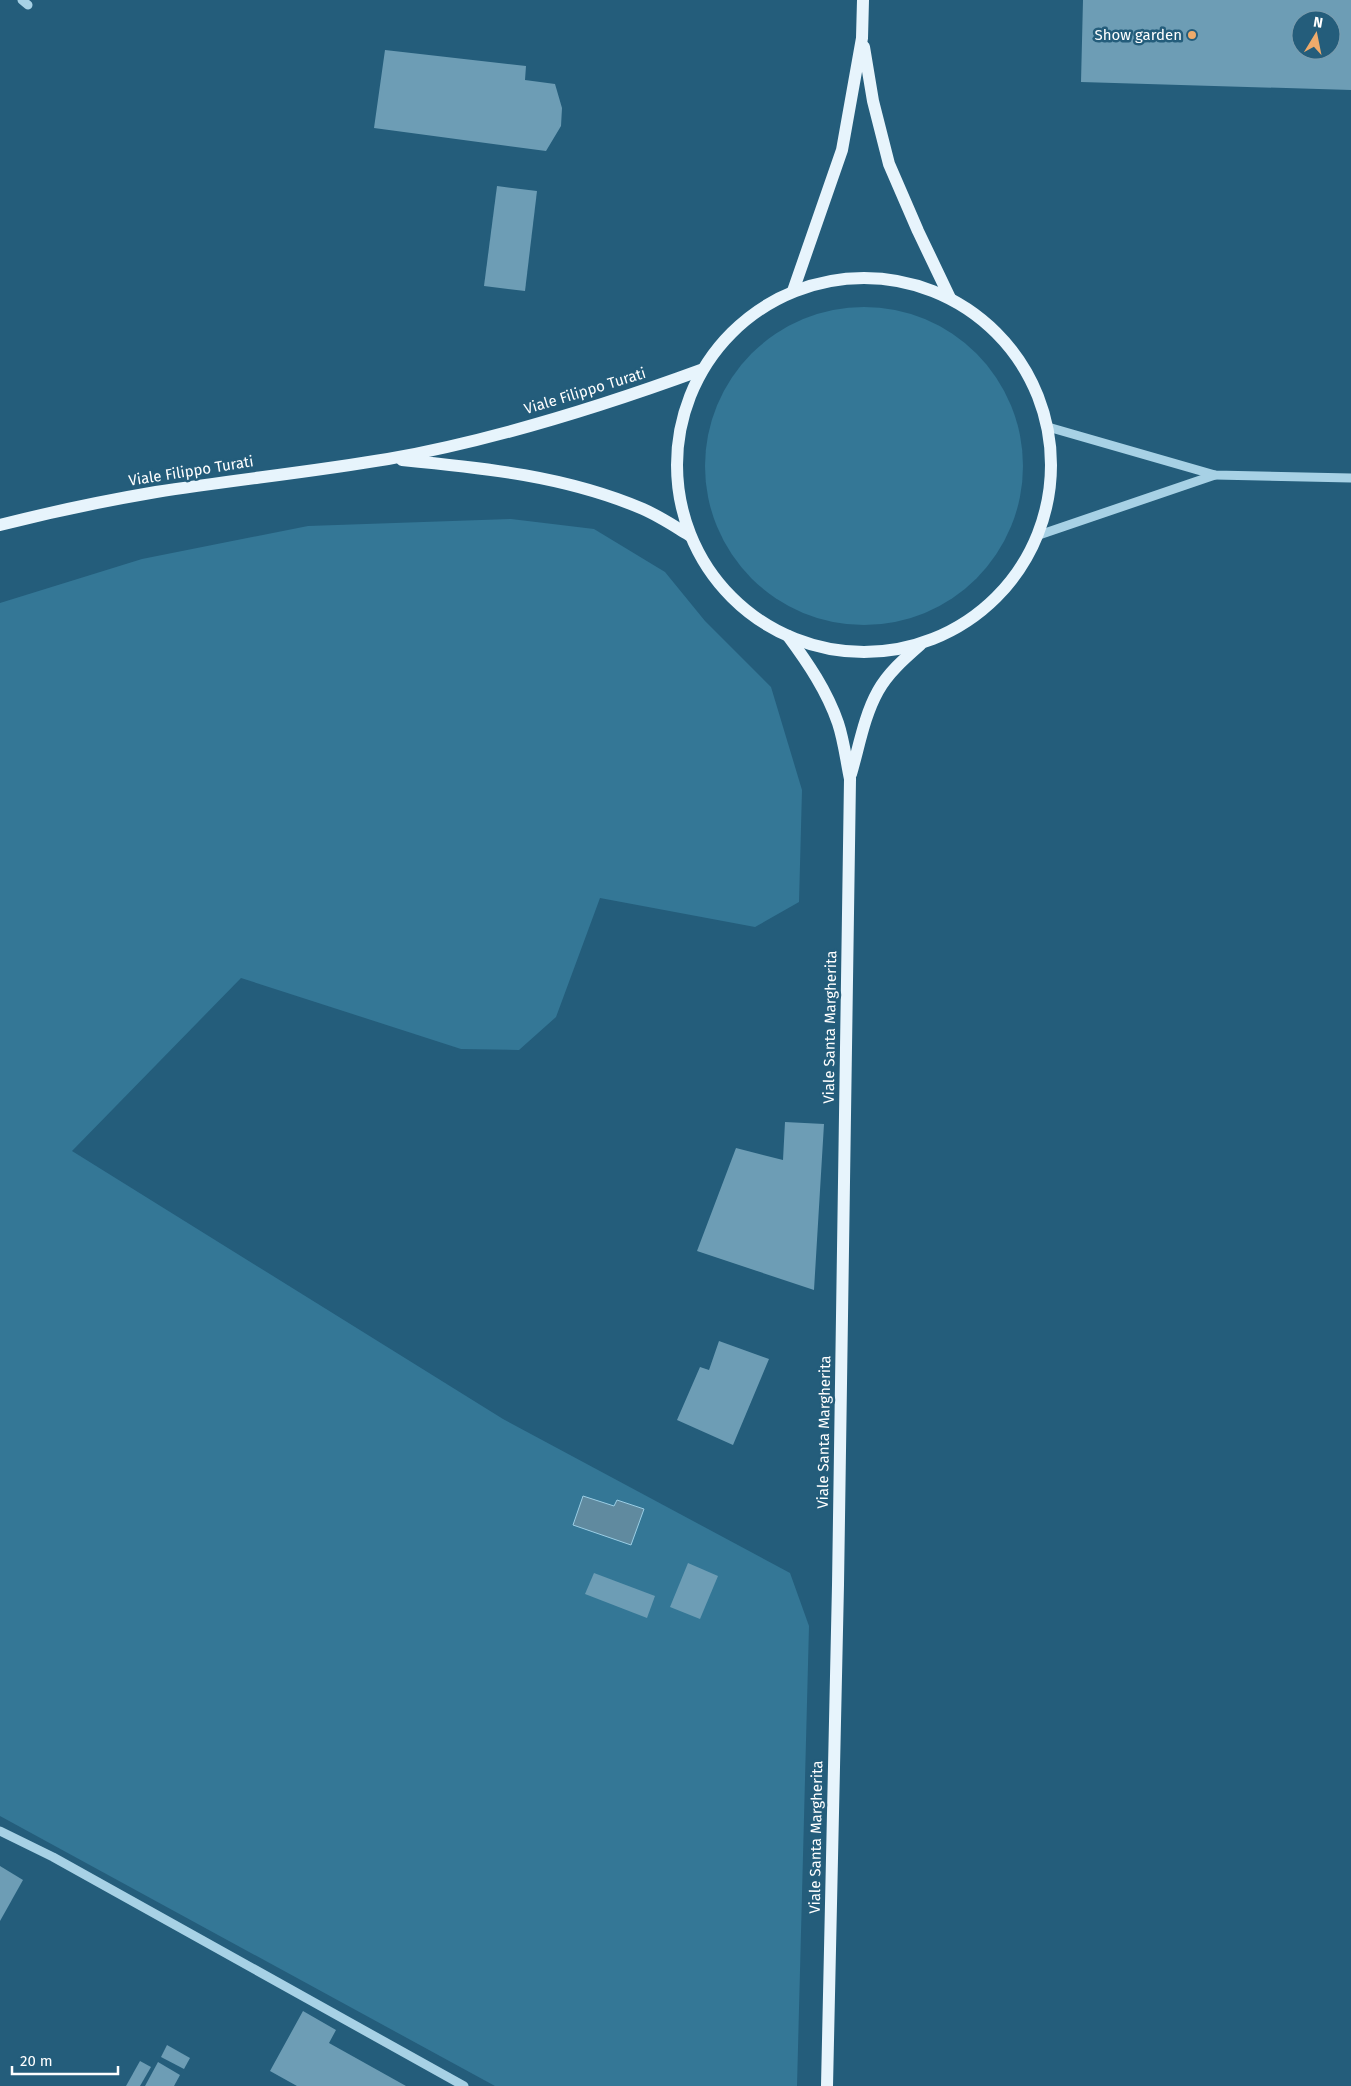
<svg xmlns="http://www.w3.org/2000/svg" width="1351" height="2086" font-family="'Fira Sans',sans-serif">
<rect width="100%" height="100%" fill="#245d7b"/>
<g fill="#347796">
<circle cx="864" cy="466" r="159"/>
<path d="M511,519l83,10 71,43 40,49 66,66 31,103 -3,112 -44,25 -155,-29 -44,119 -37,33 -58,-1 -220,-71 -169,173 431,268 287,154 19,53 -12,460h-302l-495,-270v-1213l142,-44 166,-33z"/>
</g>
<path fill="#608a9f" stroke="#9bcee5" d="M583,1496l31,10 3,-6 27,9 -13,36 -58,-20z"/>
<g fill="#6d9db5" fill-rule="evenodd">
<path d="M1083,0h268v90l-270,-8zM1301,20h30v30h-30z"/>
<path d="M385,50l141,16 -1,14 30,4 7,24 -1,18 -15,25 -172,-23z"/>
<path d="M497,186l40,5 -12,100 -41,-5z"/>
<path d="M785,1122l39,2 -10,166 -117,-39 39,-103 47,12z"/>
<path d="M719,1341l50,18 -36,86 -56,-25 23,-53 9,3z"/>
<path d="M688,1563l30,13 -18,43 -30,-12z"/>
<path d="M594,1573l61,23 -8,22 -62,-24z"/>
<path d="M0,1866l23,14 -23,41z"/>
<path d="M303,2011l33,19 -7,13 77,43h-109l-27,-15z"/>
<path d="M167,2045l23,13 -6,11 -23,-12z"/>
<path d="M140,2061l11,6 -11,19h-14z"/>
<path d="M158,2062l22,13 -6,11h-29z"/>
</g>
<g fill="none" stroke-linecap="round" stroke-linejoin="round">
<g stroke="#a7d1e5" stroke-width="9">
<path d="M22,0l6,5"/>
<path d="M1048,427l167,48 136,3"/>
<path d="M1039,535l176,-60"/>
<path d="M0,1831l53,26 411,229"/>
</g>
<g stroke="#e7f4fc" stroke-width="12">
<path d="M864,47l9,54 16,63 29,67 32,67"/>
<circle cx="864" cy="465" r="187"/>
<path d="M793,291l49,-141 20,-112 1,-38"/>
<path d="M402,460c82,8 164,16 241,49 16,7 31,17 46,26"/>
<path d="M0,525c51,-13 103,-24 156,-33 77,-12 155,-20 232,-33 107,-19 212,-52 313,-89"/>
<path d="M788,636c20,27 39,55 50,87 6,18 8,37 12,56l-12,806 -11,501"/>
<path d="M851,774c8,-27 13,-58 27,-83 10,-18 26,-32 42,-46"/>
</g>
</g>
<circle fill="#efab6b" stroke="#245d7b" stroke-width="2" cx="1192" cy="35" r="5"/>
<g text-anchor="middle" stroke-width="5" stroke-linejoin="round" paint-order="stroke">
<g font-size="15" fill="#fff" stroke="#245d7b" text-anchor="end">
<text x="1182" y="40">Show garden</text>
</g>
<g font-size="15" fill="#fff" stroke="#245d7b">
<text transform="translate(585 391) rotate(-17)" y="5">Viale Filippo Turati</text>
<text transform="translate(191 471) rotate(-9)" y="5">Viale Filippo Turati</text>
<text transform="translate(830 1027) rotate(-89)" y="5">Viale Santa Margherita</text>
<text transform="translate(824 1432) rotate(-89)" y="5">Viale Santa Margherita</text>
<text transform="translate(816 1837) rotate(-89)" y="5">Viale Santa Margherita</text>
</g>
</g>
<g transform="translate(1316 35) rotate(10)"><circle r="24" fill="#245d7b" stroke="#7c9eb0"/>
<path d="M0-4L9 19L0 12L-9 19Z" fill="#efab6b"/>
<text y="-8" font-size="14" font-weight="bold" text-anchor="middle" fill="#ffffff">N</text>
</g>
<path d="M12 2066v8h106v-8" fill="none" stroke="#ffffff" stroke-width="2.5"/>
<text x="20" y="2066" font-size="15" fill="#ffffff" stroke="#245d7b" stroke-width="4" paint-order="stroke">20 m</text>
</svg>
